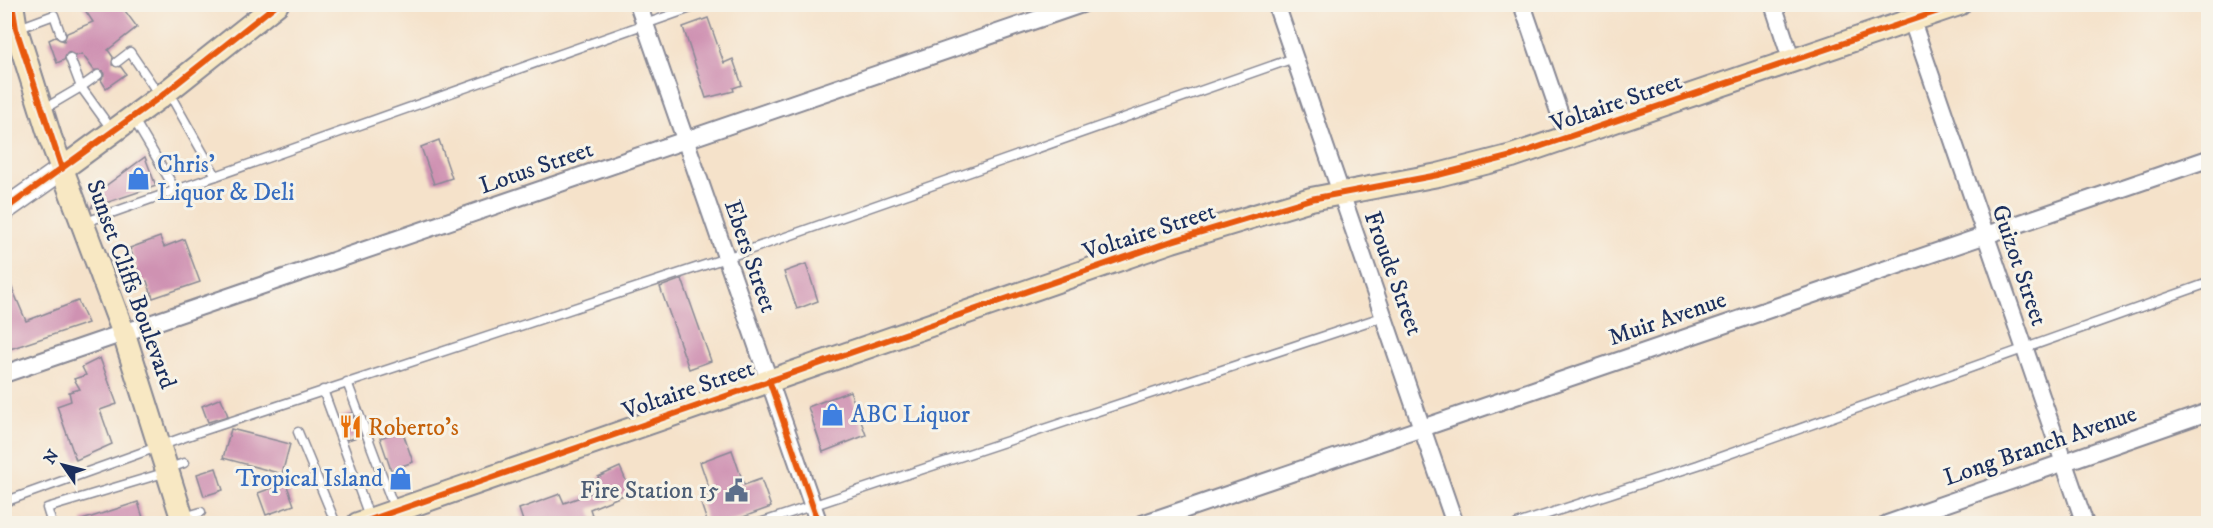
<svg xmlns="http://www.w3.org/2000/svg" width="2213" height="528" font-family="'IM FELL DW Pica',serif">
<rect width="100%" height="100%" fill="#f7f3e8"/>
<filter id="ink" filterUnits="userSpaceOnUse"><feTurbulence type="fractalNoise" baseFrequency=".0167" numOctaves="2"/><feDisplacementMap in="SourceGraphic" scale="12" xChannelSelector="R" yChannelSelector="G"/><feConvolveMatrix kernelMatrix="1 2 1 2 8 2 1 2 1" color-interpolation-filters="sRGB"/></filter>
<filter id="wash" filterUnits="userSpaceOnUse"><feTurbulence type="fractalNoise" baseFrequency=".008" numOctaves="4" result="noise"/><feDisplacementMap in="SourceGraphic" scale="24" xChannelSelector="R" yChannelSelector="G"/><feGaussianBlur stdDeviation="1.35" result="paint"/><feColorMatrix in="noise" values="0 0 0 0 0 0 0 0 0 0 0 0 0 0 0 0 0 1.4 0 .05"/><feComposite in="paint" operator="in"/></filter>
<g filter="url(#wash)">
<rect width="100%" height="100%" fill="#f5e2ca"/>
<g id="blocks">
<g fill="#cf92b2">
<path d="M81,4h39l17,23 -29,23 5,7 -1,8 9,2 5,7 -20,14 -5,-8 3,-5 -1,-4 -9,-1 -12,-16 -6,2 -8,-4 -4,8 -7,3 -8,-23 6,-3 9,4 3,-8 26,-11z"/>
<path d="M708,18l16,45 9,-4 9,26 -9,3 1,3 -28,7 -23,-71z"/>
<path d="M439,140l13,38 -18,6 -13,-37z"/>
<path d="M145,157l11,29 -65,22 9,-18z"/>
<path d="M160,237l4,10 20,-8 16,43 -47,16 -6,-17 -18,6 -5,-15 13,-4 -7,-20z"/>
<path d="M806,264l12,37 -21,8 -13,-37z"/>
<path d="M4,269l22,52 52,-20 10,22 -84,28z"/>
<path d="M682,279l29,82 -22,8 -29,-82z"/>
<path d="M100,358l17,46 -17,6 12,34 -36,16 -19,-54 14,-5 -2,-9 11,-3 -6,-10 12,-4 -4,-8z"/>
<path d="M850,391l16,44 -43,17 -15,-45z"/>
<path d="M221,398l7,18 -20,6 -6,-16z"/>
<path d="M352,413l8,23 -12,4 -8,-23z"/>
<path d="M231,429l59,15 -8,30 -59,-16z"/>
<path d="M402,430l11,32 -22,8 -11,-32z"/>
<path d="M732,450l12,35 17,-6 10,28 -47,17h-16l-9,-26 12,-4 -11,-32z"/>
<path d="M620,467l11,25 -41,17 5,15h-71l-5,-15 41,-15 4,9 38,-14 -4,-12z"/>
<path d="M216,468l7,22 -19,6 -7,-22z"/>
<path d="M286,483l8,22 -28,10 -8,-22z"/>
<path d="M138,502l7,22h-63v-4z"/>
</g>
</g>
</g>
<g filter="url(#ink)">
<use href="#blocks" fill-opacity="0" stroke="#888894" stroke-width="1.5"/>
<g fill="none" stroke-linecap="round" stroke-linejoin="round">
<defs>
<g id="service">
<path d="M19,28l35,-13 7,20"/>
<path d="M70,58l11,29 17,-12"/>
<path d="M117,62l13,-10 30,44"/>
<path d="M169,93l47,83"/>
<path d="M42,110l39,-23 31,43"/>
<path d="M133,118l42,71"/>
<path d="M83,223l619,-219"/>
<path d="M347,382l48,128"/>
<path d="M323,390l47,129"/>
<path d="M298,432l38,92"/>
<path d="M167,469l17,-6"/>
<path d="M4,502l192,-69 530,-175 568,-200"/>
<path d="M184,517l17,-5"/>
<path d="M52,524l-5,-16 120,-36"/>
<path d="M757,524l628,-208"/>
<path d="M1517,524l181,-59 510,-182"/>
</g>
<g id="minor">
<path d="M638,4l181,520"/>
<path d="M1276,4l179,520"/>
<path d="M1522,4l46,134"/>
<path d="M1773,4l19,58"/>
<path d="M1912,21l173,503"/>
<path d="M4,374l1078,-370"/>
<path d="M1142,524l1066,-365"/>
<path d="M1887,524l321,-112"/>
</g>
<path id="tertiary" d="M4,210l58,-41"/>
<g id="secondary">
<path d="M12,4l4,25 34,108 74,197 60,190"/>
<path d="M62,169l98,-72 117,-93"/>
<path d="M358,524l814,-283 139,-42 127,-24 74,-19 447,-152"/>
</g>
</defs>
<use href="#service" stroke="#888894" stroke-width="11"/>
<use href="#minor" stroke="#888894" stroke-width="20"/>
<use href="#tertiary" stroke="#888894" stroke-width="24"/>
<use href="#secondary" stroke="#888894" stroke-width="26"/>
<use href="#service" stroke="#fff" stroke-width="8"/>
<use href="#minor" stroke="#fff" stroke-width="16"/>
<use href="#tertiary" stroke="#fff" stroke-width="21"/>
<use href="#secondary" stroke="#f8e8c3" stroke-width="22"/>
<defs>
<g id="cycleway">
<path d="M12,4l4,25 46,140"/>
<path d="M4,210l156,-113 117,-93"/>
<path d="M769,380l50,144"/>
<path d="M358,524l814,-283 139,-42 127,-24 74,-19 447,-152"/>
</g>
</defs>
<use href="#cycleway" stroke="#f7f3e8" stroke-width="10"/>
<use href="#cycleway" stroke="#e8590c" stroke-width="6"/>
</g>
</g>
<defs>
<symbol id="shop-bare" viewBox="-9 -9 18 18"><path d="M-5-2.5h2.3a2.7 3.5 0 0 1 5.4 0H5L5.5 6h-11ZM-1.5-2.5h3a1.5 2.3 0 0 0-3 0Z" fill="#3f7fe0" stroke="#f7f3e8" stroke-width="2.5" paint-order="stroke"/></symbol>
<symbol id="restaurant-bare" viewBox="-9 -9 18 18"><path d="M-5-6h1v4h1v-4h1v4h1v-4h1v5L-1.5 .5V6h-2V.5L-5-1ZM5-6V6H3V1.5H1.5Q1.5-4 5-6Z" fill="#e8710a" stroke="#f7f3e8" stroke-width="2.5" paint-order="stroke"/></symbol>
<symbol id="civic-bare" viewBox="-9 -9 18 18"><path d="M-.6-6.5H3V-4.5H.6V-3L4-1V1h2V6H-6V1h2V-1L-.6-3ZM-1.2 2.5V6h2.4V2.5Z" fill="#5c6f8a" stroke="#f7f3e8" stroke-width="2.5" paint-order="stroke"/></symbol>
</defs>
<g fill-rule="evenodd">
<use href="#shop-bare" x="122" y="162" width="33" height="33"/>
<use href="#shop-bare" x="816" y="398" width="33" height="33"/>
<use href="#restaurant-bare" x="334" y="410" width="33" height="33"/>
<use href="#shop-bare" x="384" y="462" width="33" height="33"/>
<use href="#civic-bare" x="720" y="474" width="33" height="33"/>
</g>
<g text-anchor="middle" stroke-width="6" stroke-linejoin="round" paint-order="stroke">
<g font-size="24" fill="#1b2f5e" stroke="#f7f3e8">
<text transform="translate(1616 102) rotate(-19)" y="8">Voltaire Street</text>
<text transform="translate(536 167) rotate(-19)" y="8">Lotus Street</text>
<text transform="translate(1149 231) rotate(-18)" y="8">Voltaire Street</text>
<text transform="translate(751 256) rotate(71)" y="8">Ebers Street</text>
<text transform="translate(2020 265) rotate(71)" y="8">Guizot Street</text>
<text transform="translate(1394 273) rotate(70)" y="8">Froude Street</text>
<text transform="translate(132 284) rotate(70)" y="8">Sunset Cliffs Boulevard</text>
<text transform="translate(1667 318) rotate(-19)" y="8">Muir Avenue</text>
<text transform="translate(688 389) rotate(-19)" y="8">Voltaire Street</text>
<text transform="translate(2040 445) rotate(-19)" y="8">Long Branch Avenue</text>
</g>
<g font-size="24" fill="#366cbe" stroke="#f7f3e8" text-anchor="start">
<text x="157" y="172">Chris'<tspan x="157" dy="28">Liquor &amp; Deli</tspan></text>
<text x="851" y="422">ABC Liquor</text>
<text x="383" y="486" text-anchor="end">Tropical Island</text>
</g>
<g font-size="24" fill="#c56008" stroke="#f7f3e8" text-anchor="start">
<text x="368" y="435">Roberto's</text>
</g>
<g font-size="24" fill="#4e5e75" stroke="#f7f3e8" text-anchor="end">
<text x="719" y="498">Fire Station 15</text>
</g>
</g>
<rect width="2213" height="528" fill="none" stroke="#f7f3e8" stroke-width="24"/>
<g transform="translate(63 465) rotate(305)" stroke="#f7f3e8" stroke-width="4.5" paint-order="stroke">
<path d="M0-4.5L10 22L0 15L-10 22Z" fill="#1b2f5e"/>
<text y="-9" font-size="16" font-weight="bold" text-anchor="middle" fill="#1b2f5e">N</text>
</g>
</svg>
